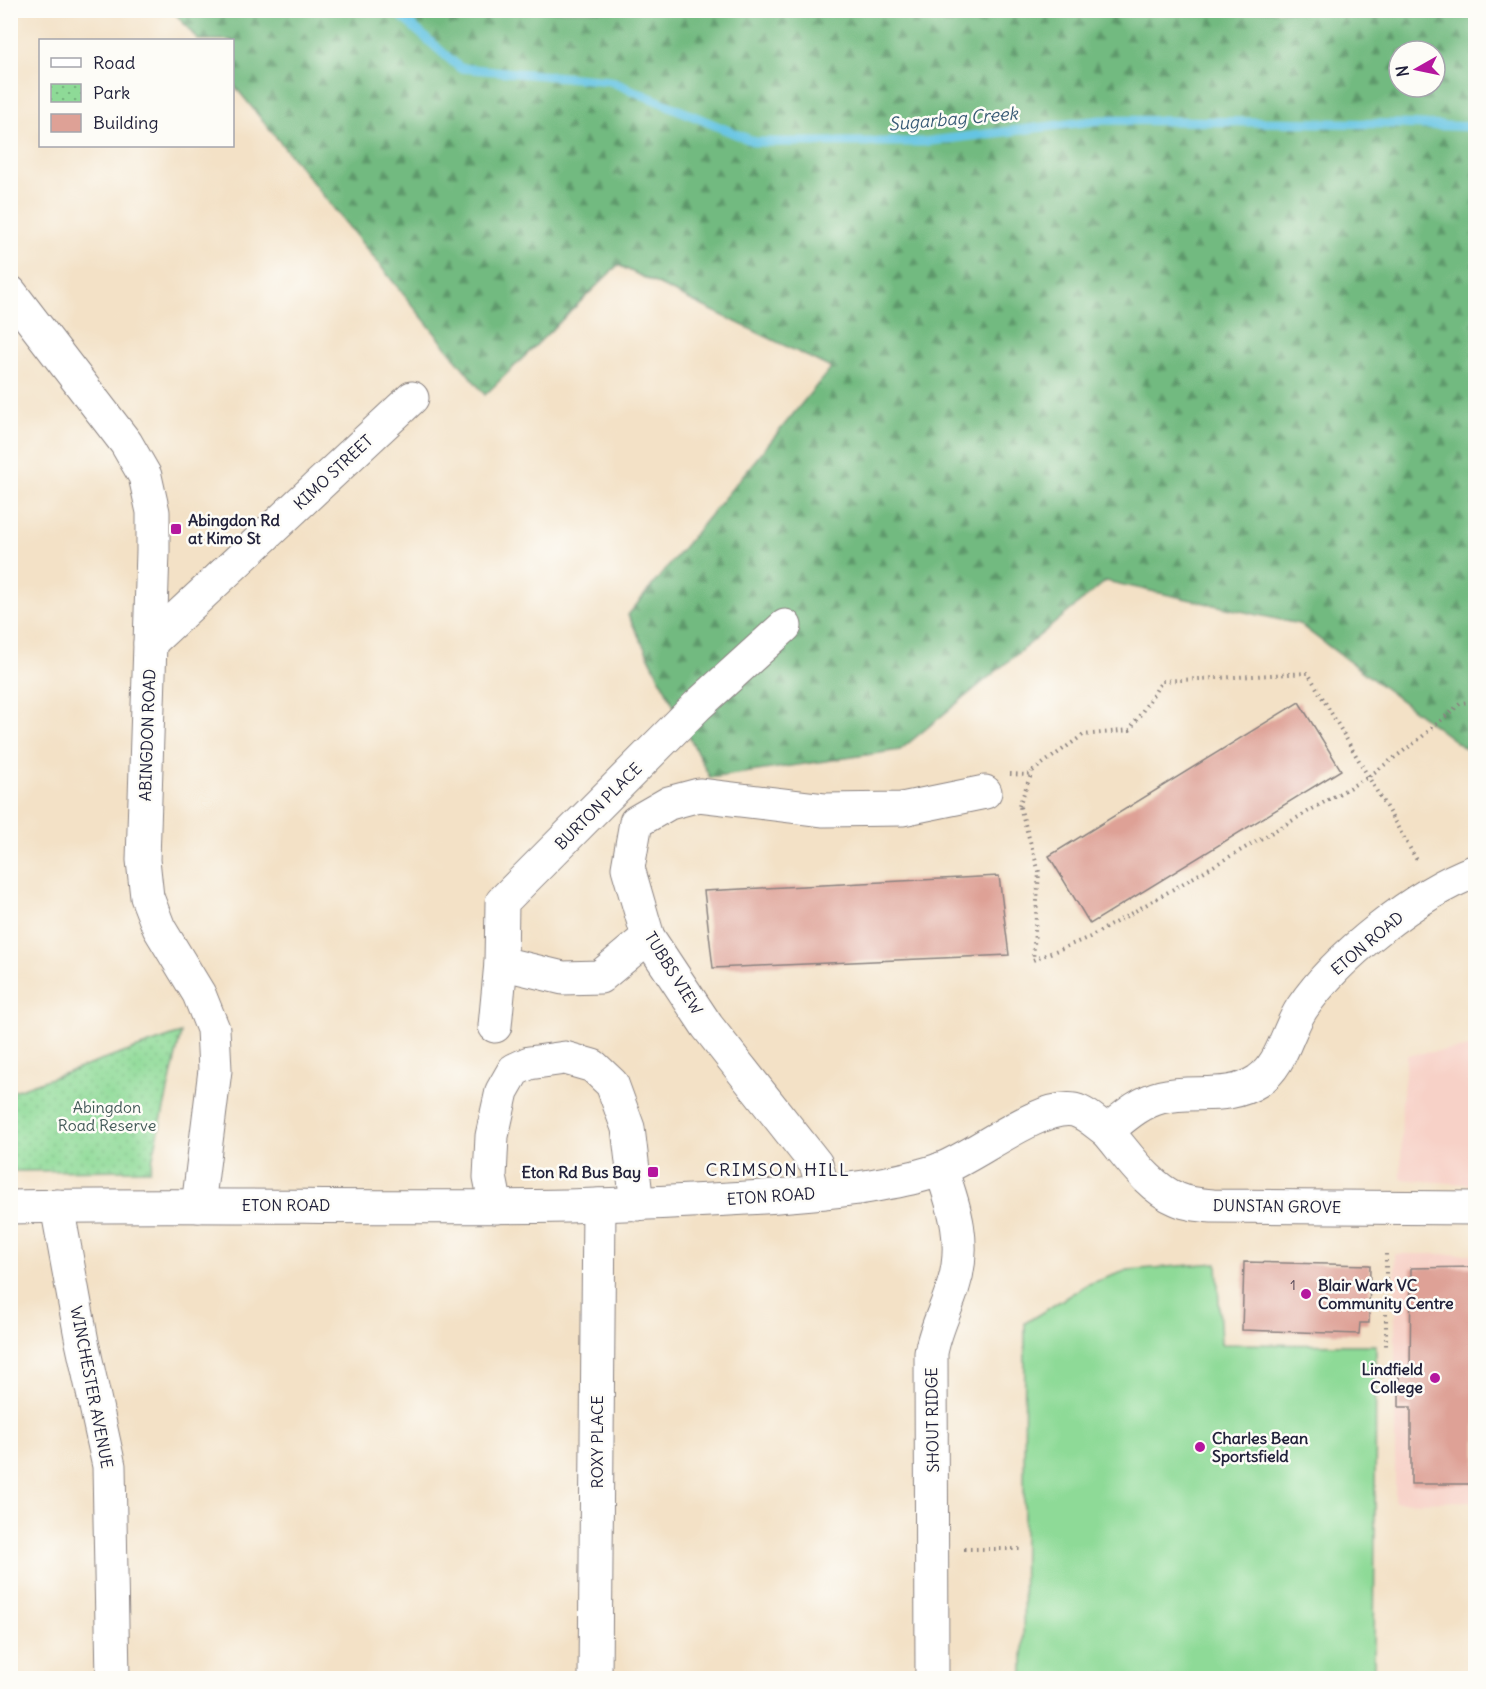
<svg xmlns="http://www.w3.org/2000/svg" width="1486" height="1689" font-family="Delius,sans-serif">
<defs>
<pattern id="forest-firs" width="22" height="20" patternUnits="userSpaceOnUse" patternTransform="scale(1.5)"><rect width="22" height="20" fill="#72ba80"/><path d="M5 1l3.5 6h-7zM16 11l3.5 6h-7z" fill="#5d976a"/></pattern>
<pattern id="park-dots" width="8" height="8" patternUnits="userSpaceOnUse" patternTransform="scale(1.5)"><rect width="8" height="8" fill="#8eda97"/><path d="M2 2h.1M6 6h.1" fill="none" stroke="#7abb83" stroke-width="1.8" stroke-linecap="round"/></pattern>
</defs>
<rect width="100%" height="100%" fill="#fdfcf7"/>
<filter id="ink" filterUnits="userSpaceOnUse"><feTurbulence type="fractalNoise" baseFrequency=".0167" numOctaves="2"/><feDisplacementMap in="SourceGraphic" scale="12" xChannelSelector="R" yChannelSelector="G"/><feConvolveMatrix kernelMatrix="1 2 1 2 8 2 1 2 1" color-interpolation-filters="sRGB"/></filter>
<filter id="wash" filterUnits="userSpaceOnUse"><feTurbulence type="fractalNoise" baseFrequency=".008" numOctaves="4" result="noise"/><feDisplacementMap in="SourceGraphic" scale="24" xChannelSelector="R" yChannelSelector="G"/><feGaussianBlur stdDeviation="1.35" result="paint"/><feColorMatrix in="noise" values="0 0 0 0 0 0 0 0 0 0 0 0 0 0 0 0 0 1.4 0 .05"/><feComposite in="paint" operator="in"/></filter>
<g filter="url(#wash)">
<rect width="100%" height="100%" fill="#f3e1c6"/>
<g fill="#f7d1c7">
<path d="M1475,1047v138l-74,-6 1,-79 5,-45z"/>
<path d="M1395,1254h80v247l-80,1z"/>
</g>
<path fill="url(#forest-firs)" stroke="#4a6e5e" stroke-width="1.5" fill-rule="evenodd" d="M173,11h1302v741l-4,1 -172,-129 -193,-43 -206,169 -190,28 -82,-163 203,-247 -213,-103 -133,130 -252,-311 -1,-44h-34zM1399,51h36v36h-36z"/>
<path fill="url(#park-dots)" stroke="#587e69" stroke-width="1.5" d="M181,1033l-31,137 -139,1v-79z"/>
<path fill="#8eda97" stroke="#587e69" stroke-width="1.5" d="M1217,1263l4,81 155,1 -2,333h-351l2,-355 61,-38 42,-15z"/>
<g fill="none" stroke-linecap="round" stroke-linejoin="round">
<path stroke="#65c4e3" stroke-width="9" d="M394,10l66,58 150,13 145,61h168l178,-22 296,4 79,3"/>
</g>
<g id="blocks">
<g fill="#dea196">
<path d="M1299,702l42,68 -251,154 -41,-68z"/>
<path d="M999,876l10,79 -296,13 -9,-77z"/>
<path d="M1244,1262l126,3 -1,58h-9l-1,11 -117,-4z"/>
<path d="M1476,1267v217h-65v-77h-12v-33h11l1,-106z"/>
</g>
</g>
</g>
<g filter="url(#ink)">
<use href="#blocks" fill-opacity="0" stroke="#8a8280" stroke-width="1.5"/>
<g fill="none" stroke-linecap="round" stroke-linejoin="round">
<defs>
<g id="minor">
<path d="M10,292l116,151 19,33 8,36v39l-10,309 4,37 12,31 40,66 14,35 2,41 -17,136"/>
<path d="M150,643l262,-245"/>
<path d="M501,963l62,15 37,-1 48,-40"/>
<path d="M495,1026l6,-63 1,-61 195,-196 88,-80"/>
<path d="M1107,1131c20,23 41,56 70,68 11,5 24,6 36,7l263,2"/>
<path d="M824,1192l-8,-28 -109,-138 -59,-89 -20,-69 8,-46 33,-19 30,-8 125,15 78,-1 83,-17"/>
<path d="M57,1206l25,136 27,124 4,212"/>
<path d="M10,1207c186,-4 372,2 557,-1 66,-2 132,-5 197,-9 37,-3 75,-5 112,-12 22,-4 45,-8 65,-16 35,-13 98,-65 133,-59 12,3 23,14 33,21 16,-13 33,-29 54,-34 33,-8 66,4 97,-16 25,-17 28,-49 44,-73 35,-52 115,-115 174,-137"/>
<path d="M496,1207l-6,-30 2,-41 10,-45 12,-21 15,-7 36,-5 28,8 19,18 16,44 9,76"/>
<path d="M595,1678l4,-473"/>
<path d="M932,1678l-1,-325c4,-23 15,-43 22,-66 14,-42 2,-79 -12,-118"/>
</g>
</defs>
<use href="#minor" stroke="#8a8280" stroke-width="35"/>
<g stroke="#8a8280" stroke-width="4" stroke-dasharray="1.5 4.5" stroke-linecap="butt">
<path d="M1010,774l17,1 56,-40 47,-5 32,-49 146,-8 110,189"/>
<path d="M1019,806l13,-34"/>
<path d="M1020,807l19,65 -6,88 57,-23 278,-160 49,-36 44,-38 15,-2"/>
<path d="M1386,1254v95"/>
<path d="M964,1549h60"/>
</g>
<use href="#minor" stroke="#fff" stroke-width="33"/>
</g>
</g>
<g fill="#b5179e" stroke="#fdfcf7" stroke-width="2">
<rect x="170" y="523" width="12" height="12" rx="3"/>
<rect x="647" y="1166" width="12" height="12" rx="3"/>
<circle cx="1306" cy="1294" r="6"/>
<circle cx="1435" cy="1378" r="6"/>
<circle cx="1200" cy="1447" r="6"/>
</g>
<g text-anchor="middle" stroke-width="5" stroke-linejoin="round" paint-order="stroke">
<g font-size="14" fill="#514252">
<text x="1293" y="1290">1</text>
</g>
<g font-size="16" fill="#22223b" stroke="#fdfcf7">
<text transform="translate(333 472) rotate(-43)" y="6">KIMO STREET</text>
<text transform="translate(147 735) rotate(-88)" y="6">ABINGDON ROAD</text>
<text transform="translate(598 806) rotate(-45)" y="6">BURTON PLACE</text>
<text transform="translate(1367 943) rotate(-40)" y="6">ETON ROAD</text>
<text transform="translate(674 973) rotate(58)" y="6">TUBBS VIEW</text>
<text transform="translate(771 1196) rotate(-4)" y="6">ETON ROAD</text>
<text x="286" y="1211">ETON ROAD</text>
<text transform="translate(1277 1206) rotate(1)" y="6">DUNSTAN GROVE</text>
<text transform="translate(92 1387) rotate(79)" y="6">WINCHESTER AVENUE</text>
<text transform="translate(932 1420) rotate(-91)" y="6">SHOUT RIDGE</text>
<text transform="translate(597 1442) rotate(-90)" y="6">ROXY PLACE</text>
</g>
<g font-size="16" font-weight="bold" fill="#22223b" stroke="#fdfcf7" text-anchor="start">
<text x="188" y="526">Abingdon Rd<tspan x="188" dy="18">at Kimo St</tspan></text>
<text x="641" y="1178" text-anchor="end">Eton Rd Bus Bay</text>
<text x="1318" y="1291">Blair Wark VC<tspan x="1318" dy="18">Community Centre</tspan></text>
<text x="1423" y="1375" text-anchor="end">Lindfield<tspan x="1423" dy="18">College</tspan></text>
<text x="1212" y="1444">Charles Bean<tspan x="1212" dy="18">Sportsfield</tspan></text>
</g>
<g font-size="16" fill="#425957" stroke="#fdfcf7">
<text x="107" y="1113">Abingdon<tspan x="107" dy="18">Road Reserve</tspan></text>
</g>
<g font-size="18" font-style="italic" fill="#395b76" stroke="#fdfcf7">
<text transform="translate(953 119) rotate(-5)" y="6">Sugarbag Creek</text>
</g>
<g font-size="18" letter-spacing="1.5" fill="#22223b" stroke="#fdfcf7">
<text x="778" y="1176">CRIMSON HILL</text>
</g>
</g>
<rect width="1486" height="1689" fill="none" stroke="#fdfcf7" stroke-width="36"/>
<rect x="39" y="39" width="195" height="108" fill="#fdfcf7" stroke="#a5a5ac" stroke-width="1.5"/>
<rect x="51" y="58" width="30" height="9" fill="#ffffff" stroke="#a5a5ac" stroke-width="1.5"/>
<text x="93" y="69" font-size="18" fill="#22223b">Road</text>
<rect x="51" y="84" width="30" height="18" fill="url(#park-dots)" stroke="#a5a5ac" stroke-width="1.5"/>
<text x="93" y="99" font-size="18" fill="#22223b">Park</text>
<rect x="51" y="114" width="30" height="18" fill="#dea196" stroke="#a5a5ac" stroke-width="1.5"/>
<text x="93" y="129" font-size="18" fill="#22223b">Building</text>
<g transform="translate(1417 69) rotate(261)"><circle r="28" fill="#fdfcf7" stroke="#a5a5ac" stroke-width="1.5"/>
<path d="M0-4.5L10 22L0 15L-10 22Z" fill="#b5179e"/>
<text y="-9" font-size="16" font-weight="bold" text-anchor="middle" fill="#22223b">N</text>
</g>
</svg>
